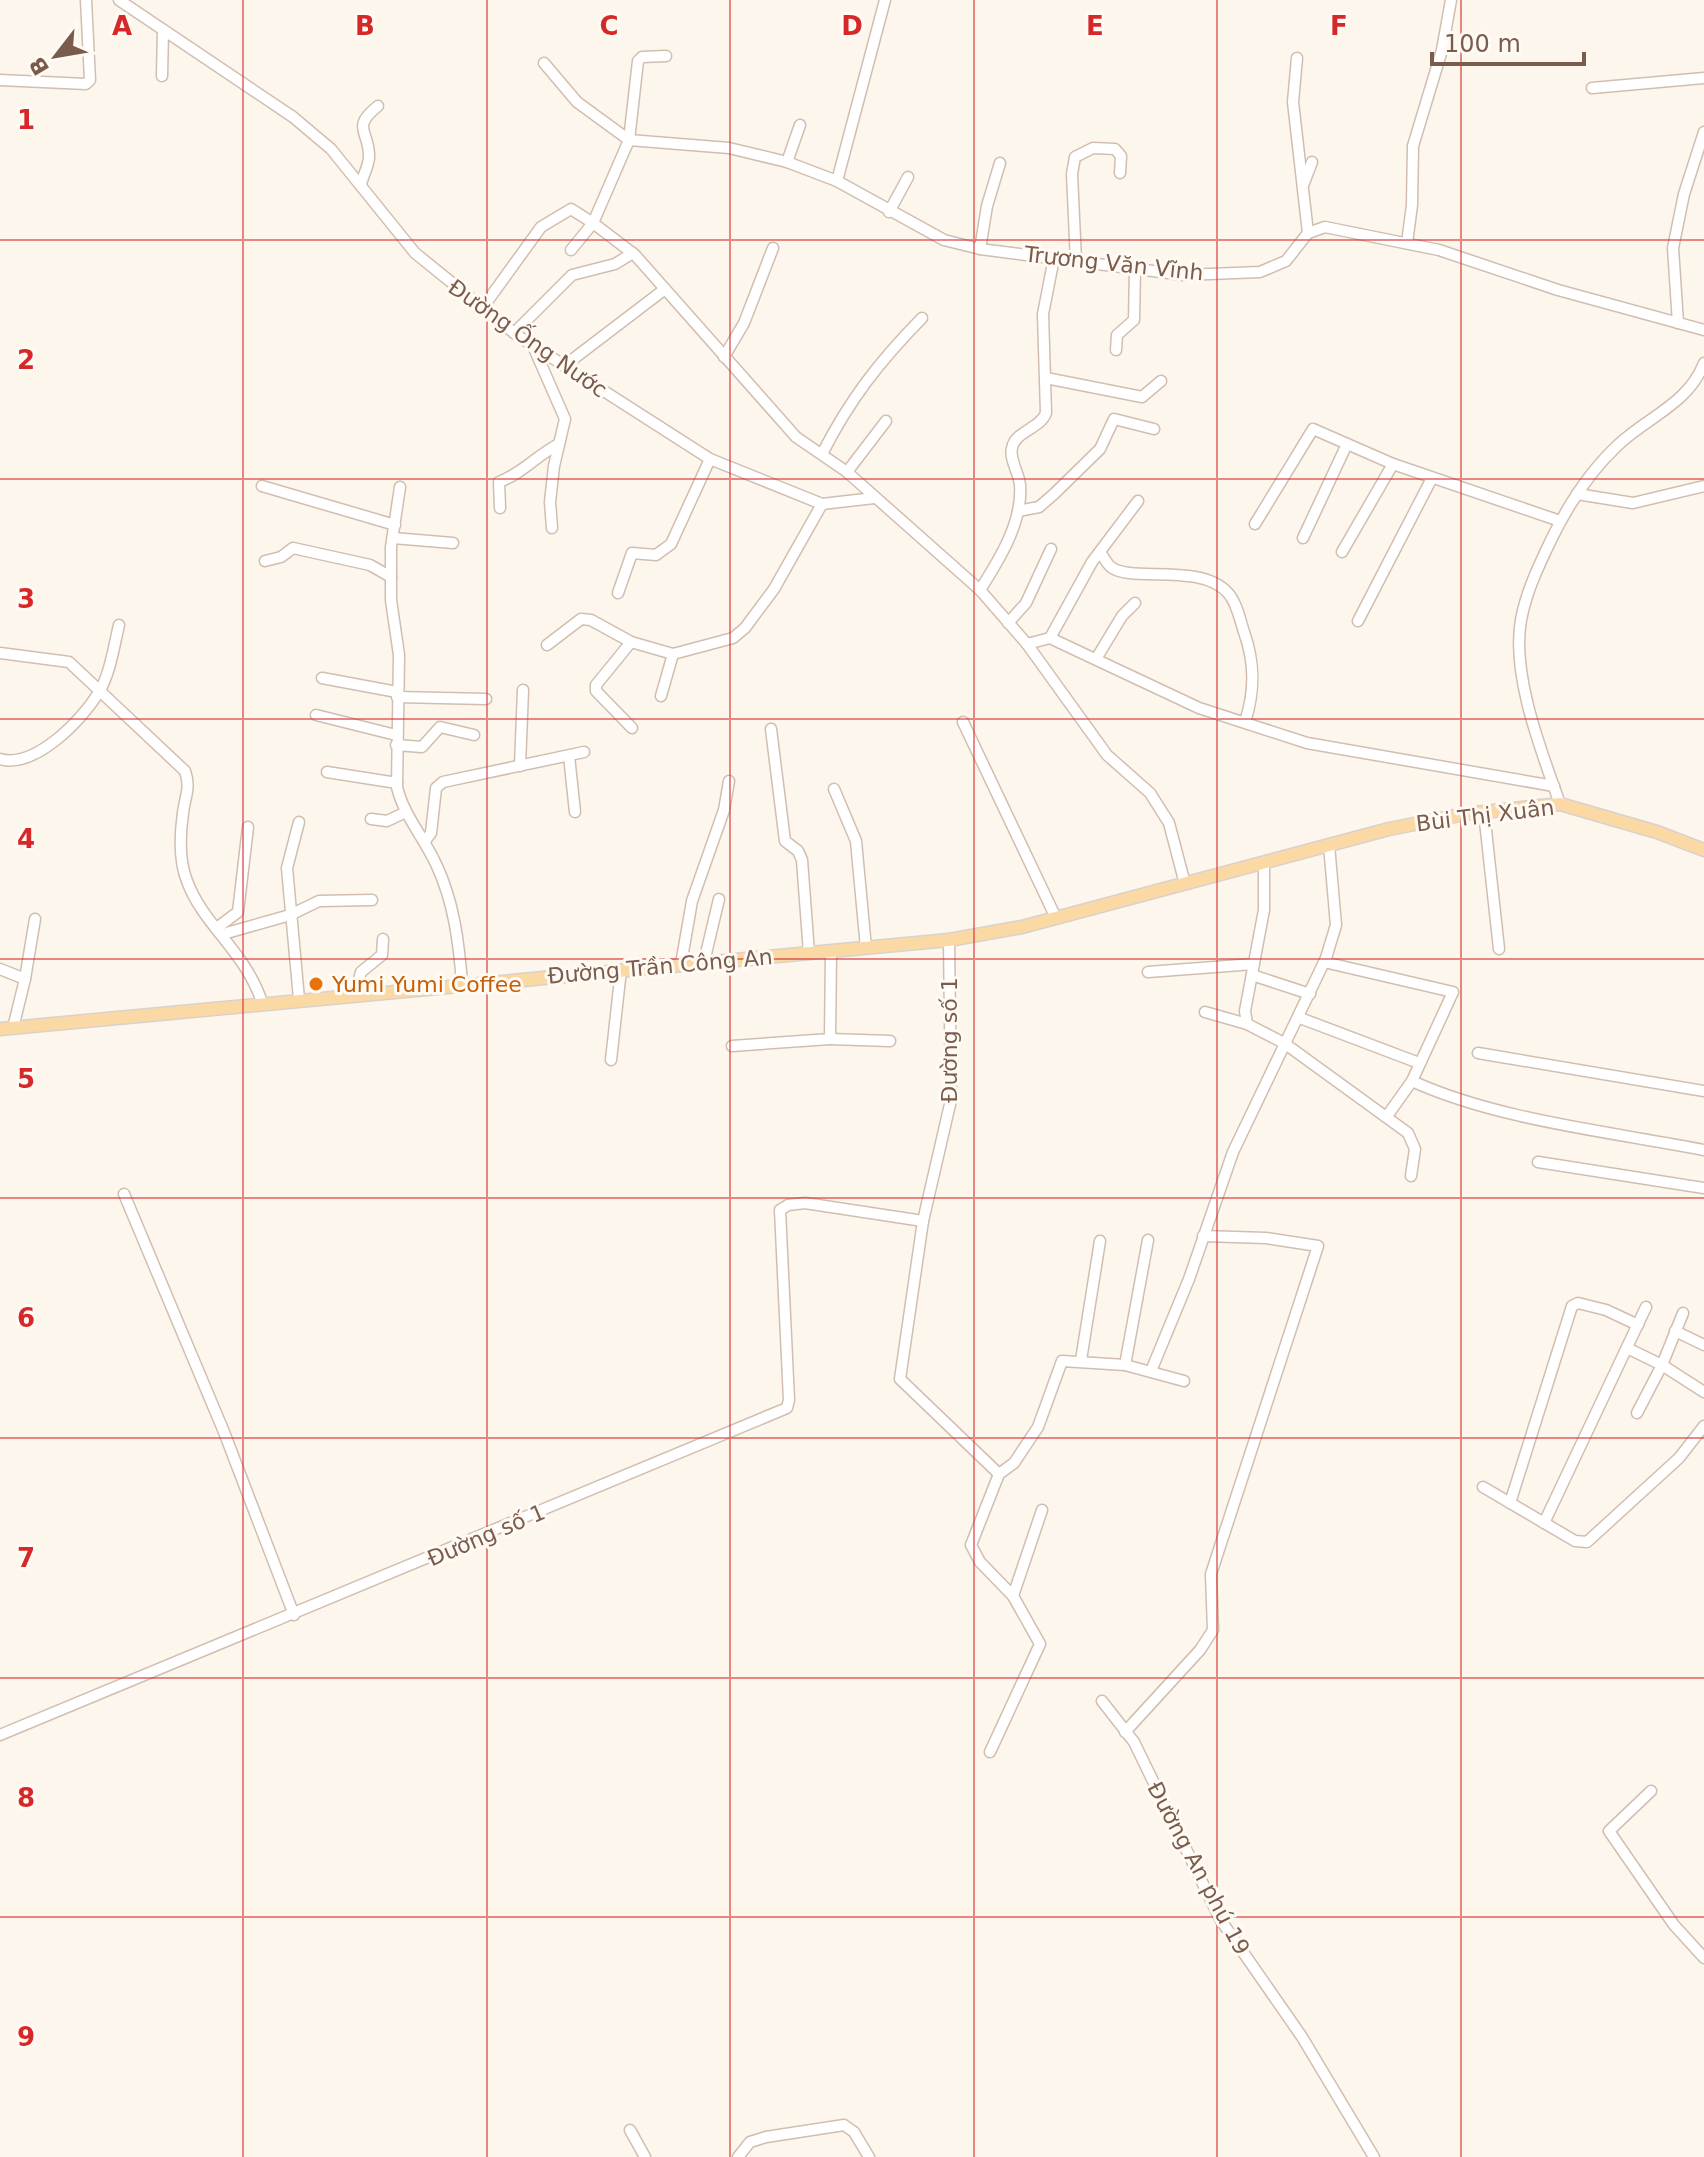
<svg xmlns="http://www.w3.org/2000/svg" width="1704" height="2157" font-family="'DejaVu Sans',sans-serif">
<rect width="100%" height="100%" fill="#fdf6ec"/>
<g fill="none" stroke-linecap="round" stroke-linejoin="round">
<defs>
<g id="minor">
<path d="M119,0l174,117 38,32 84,104 103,83 192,123 112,45 52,-6"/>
<path d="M666,56l-24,1 -4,4 -9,79 -36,83 42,32 161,182 51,35 133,118 47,54 80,111 43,38 19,30 16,61"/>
<path d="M1297,58l-4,44 15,131"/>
<path d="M544,63l33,39 52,38 100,8 58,14 50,19 107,59 36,9 204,26 76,-3 26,-11 22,-28 17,-6 114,23 119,40 146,40"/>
<path d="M162,76l1,-46"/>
<path d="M0,80l86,4 4,-4 -4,-80"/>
<path d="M1592,88l112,-10"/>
<path d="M787,162l13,-37"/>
<path d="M837,181l48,-181"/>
<path d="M1304,183l8,-21"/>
<path d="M361,184c2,-8 7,-17 8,-26 1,-27 -19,-30 9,-52"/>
<path d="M889,212l19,-35"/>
<path d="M1407,243l5,-38 1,-59 29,-96 9,-50"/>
<path d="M980,249l7,-43 13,-43"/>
<path d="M1076,261l-4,-87 3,-17 18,-9 22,1 6,7 -1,17"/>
<path d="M481,310l60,-83 30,-18 22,14 -22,27"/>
<path d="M1678,323l-5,-75 11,-54 20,-62"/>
<path d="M514,333l58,-58 43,-11 18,-11"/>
<path d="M533,346l32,73 -11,47 -4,36 2,26"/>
<path d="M1116,350l1,-15 17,-15 1,-51"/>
<path d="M724,357l20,-34 29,-75"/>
<path d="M564,366l101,-77"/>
<path d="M1046,378l96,19 19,-16"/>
<path d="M822,454c28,-55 57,-92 100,-136"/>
<path d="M847,472l39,-51"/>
<path d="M262,486l133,39"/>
<path d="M400,487l-9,60v53l8,55 -2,132c6,27 27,51 39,77 18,38 23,79 26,120"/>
<path d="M1577,494l56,9 71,-17"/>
<path d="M500,508l-1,-26c24,-9 38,-27 60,-38"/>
<path d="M1018,511l21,-4 15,-13 46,-45 14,-30 40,10"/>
<path d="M1255,524l58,-95 80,35 167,57"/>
<path d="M393,538l60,5"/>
<path d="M1303,538l44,-94"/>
<path d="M1100,552c3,4 7,12 11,15 20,16 89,-5 117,26 9,10 12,27 16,39 11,31 11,59 1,90"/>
<path d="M1342,552l51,-88"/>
<path d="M265,561l16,-4 12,-9 77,17 21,12"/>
<path d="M980,590c19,-30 43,-68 40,-105 -1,-12 -11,-26 -8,-37 3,-17 28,-19 34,-35l-3,-99 11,-56"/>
<path d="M618,593l14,-40 24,2 15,-11 39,-85"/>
<path d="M1358,621l74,-143"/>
<path d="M1008,623l18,-20 25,-54"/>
<path d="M1050,638l42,-76 46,-61"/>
<path d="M631,642l-35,43v6l36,37"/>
<path d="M1027,644l23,-6 149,70 108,35 247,43"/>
<path d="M547,645l34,-26 10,1 40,22 42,12 60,-16 12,-10 29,-39 48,-85"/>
<path d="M0,653l69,9 116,109c6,17 0,25 -2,42 -3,21 -4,48 4,68 16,44 58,70 75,121"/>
<path d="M1096,659l26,-43 13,-13"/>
<path d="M322,678l75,14"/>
<path d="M661,696l12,-42"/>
<path d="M397,697l89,2"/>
<path d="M316,715l80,20"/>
<path d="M963,722l93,196"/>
<path d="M771,729l14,112 13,10 4,9 7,93"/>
<path d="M396,745l26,2 18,-20 34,8"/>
<path d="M569,756l6,56"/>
<path d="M0,759c35,10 82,-39 99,-67 11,-18 15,-46 20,-67"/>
<path d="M520,766l3,-76"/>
<path d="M327,772l70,11"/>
<path d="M834,789l22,52 10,107"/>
<path d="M1560,804c-18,-51 -49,-129 -39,-184 5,-28 18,-55 30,-80 17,-35 38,-68 67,-95 31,-29 70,-41 86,-82"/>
<path d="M1484,812l15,137"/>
<path d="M371,819l16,2 19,-9"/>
<path d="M299,822l-12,46 12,131"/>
<path d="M425,841l6,-8 5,-45 7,-6 141,-30"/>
<path d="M1264,863v47l-19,101 2,13 37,19 124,90 7,16 -4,27"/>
<path d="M218,927l20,-15 10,-85"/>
<path d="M223,934l67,-19 29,-14 53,-1"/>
<path d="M704,962l15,-63"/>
<path d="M1324,962l129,30 -41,89 -25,35"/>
<path d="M681,964l11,-63 32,-91 5,-29"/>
<path d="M0,969l25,10 -12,49"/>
<path d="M1148,972l106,-8"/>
<path d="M1252,975l58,19"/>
<path d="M25,979l10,-60"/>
<path d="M355,994l6,-22 21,-17 1,-16"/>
<path d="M1205,1012l42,12"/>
<path d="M1300,1018l119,45"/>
<path d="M830,1039l60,2"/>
<path d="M732,1046l98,-7 1,-87"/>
<path d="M1478,1053l226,38"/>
<path d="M611,1060l10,-90"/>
<path d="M1412,1081c85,39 200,51 292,69"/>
<path d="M1538,1162l166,26"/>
<path d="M124,1194l100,238 70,183"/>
<path d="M923,1221l-23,158 99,95 -28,71 9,17 33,34 27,48 -50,108"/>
<path d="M1683,1313l-21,52 42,27"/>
<path d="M1675,1331l29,14"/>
<path d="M1627,1348l35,17 -25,48"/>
<path d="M1081,1360l19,-119"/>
<path d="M1125,1365l59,16"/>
<path d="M1151,1371l38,-92 44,-127 93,-194 10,-33 -7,-80"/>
<path d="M999,1474l15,-11 24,-36 24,-66 63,4 23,-125"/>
<path d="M1483,1487l92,54 12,1 92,-84 25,-32"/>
<path d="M1510,1503l62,-197 6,-3 28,7 32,15"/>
<path d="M1544,1523l102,-216"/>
<path d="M1013,1596l29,-86"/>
<path d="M1102,1701l32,41 86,177 82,118 72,120"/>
<path d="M1125,1732l75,-82 13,-20 -2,-56 107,-328 -52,-8 -63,-2"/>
<path d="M0,1735l787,-327 2,-8 -9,-190 8,-5 17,-2 118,18 28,-121 -2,-160"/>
<path d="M1651,1791l-42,40 65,94 30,33"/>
<path d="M630,2130l15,27"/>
<path d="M738,2157l12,-15 16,-5 78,-12 10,7 15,25"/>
</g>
<path id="major" d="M0,1029l949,-89 73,-13 367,-98 76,-15 95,-10 97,28 47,18"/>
</defs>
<use href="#minor" stroke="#d1beb0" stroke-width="13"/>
<use href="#major" stroke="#dad1cd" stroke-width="15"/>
<use href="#minor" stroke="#fff" stroke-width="10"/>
<use href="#major" stroke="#fbd9a5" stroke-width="12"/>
</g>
<path fill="none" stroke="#d62828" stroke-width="2" stroke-opacity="0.55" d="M243,0v2157M487,0v2157M730,0v2157M974,0v2157M1217,0v2157M1461,0v2157M0,240h1704M0,479h1704M0,719h1704M0,959h1704M0,1198h1704M0,1438h1704M0,1678h1704M0,1917h1704"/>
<circle fill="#e8710a" stroke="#fffaf3" stroke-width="3" cx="316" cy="984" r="8"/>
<g text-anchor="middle" stroke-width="6" stroke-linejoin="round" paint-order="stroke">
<g font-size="22" fill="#7a5c4d" stroke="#fffaf3">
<text transform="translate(1114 263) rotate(6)" y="8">Trương Văn Vĩnh</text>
<text transform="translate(528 338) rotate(35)" y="8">Đường Ống Nước</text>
<text transform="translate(1485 815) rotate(-7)" y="8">Bùi Thị Xuân</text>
<text transform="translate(660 966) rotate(-5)" y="8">Đường Trần Công An</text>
<text transform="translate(949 1040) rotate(-90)" y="8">Đường số 1</text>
<text transform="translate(486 1535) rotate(-23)" y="8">Đường số 1</text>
<text transform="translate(1199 1868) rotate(62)" y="8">Đường An phú 19</text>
</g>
<g font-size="22" fill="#c56008" stroke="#fffaf3" text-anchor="start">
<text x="332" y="992">Yumi Yumi Coffee</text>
</g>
</g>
<g font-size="26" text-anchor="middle" font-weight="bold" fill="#d62828" stroke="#fffaf3" stroke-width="6" stroke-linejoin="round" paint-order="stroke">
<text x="122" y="35">A</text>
<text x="365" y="35">B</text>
<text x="609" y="35">C</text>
<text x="852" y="35">D</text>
<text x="1095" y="35">E</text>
<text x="1339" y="35">F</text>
<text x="26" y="129">1</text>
<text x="26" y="369">2</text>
<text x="26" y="608">3</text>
<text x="26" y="848">4</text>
<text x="26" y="1088">5</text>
<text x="26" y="1327">6</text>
<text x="26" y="1567">7</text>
<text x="26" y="1807">8</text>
<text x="26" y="2046">9</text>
</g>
<g transform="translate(56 56) rotate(239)" stroke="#fffaf3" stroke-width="6" paint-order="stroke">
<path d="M0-6L14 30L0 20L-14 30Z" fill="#7a5c4d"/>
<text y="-12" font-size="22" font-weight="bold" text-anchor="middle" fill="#7a5c4d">B</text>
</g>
<path d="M1432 52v12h152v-12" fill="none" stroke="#7a5c4d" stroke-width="4"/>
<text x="1444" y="52" font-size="24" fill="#7a5c4d" stroke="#fffaf3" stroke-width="6" paint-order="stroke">100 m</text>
</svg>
